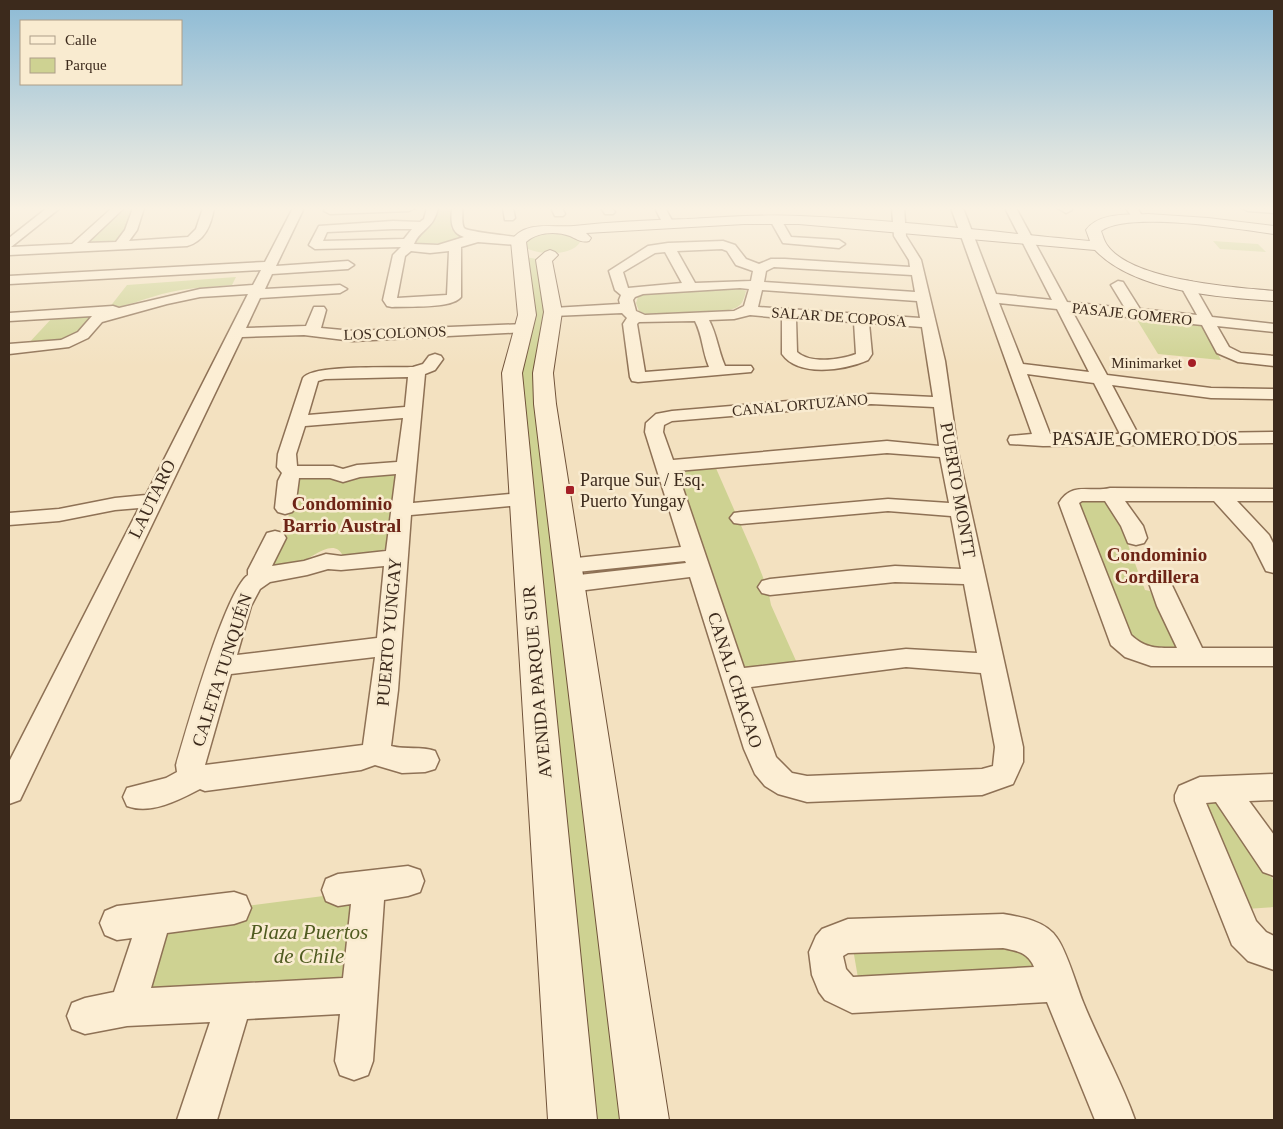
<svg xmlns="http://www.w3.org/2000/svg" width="1283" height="1129" font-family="'Times New Roman',serif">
<rect width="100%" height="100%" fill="#f3e1c0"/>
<g fill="#ced292">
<path d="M123,208h10l-5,18 -12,18 -31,2z"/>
<path d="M438,208h14l-1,20 11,10 -17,5 -21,1 -2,3 -8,-2 -1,-2c9,-13 22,-18 25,-35z"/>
<path d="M539,233h23l17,6 1,3c-8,15 -43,13 -56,5v-7z"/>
<path d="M1213,241l45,3 8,8 -46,-3z"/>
<path d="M525,257l12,2 8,44 -1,31 -8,62 93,724h-38l-70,-707v-49z"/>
<path d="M236,277l-4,8c-23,2 -47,3 -70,9 -18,5 -34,12 -53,14l18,-23z"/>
<path d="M739,288l7,3c-3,12 -5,16 -17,19l-83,4 -7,-3 -3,-8 2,-6 8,-3z"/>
<path d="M1134,315l67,9 20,36 -63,-6z"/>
<path d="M86,316l3,2 -15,17 -11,6 -36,4 26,-28z"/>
<path d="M715,466l42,96 11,28 3,15 26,58 -54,6 -67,-200z"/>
<path d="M390,473l7,2 -8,71c-11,9 -27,8 -41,10h-5c-9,-20 -32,3 -44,7 -10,3 -22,3 -32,3 16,-29 25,-53 28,-86l8,-3z"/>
<path d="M1108,498l13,28 24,64 5,1 30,62 -48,-8 -55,-146z"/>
<path d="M1204,800l15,1 55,80v26l-28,2z"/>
<path d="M362,891l-12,96 -219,15 30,-85z"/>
<path d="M1027,941l11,36 -180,1 -6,-35z"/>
</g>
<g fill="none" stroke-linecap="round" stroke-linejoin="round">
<defs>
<g id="street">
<path d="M47,208h13l-49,39 61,-3 40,-36h12l-37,35 29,-1 9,-12 8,-22h11l-7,22 -8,11 59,-4 8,-8 7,-21h11c-3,17 -9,33 -27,38l-178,9v-17z"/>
<path d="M293,208h11l-28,58 72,-5 6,4 -6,4 -76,5 -7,15 75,-4 7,4 -7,4 -80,5 -14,30 60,-2 8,-19h10l2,3 -5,18 32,3 172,-7 5,1 2,3 -2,3 -5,1 -172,9 -49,-6 -62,2 -222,463 -11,4v-42l130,-254 -24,2 -56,11 -50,4v-12l50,-4 56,-11 31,-3 102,-201 -48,3 -33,7 -65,18 -14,16 -19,9 -60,7v-10l52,-4 17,-8 14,-16 -83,5v-8l104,-7 6,2 81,-19 53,-4 8,-15 -252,14v-8l256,-14z"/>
<path d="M326,208h89l-6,3 -79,3 -6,-3z"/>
<path d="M427,208h11c-5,22 -17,20 -24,36l24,1 26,-8c-14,-4 -13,-17 -12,-29h10c1,5 -1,15 2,20 3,4 49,8 58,10l2,3 -6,4 -40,-3 -17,5v50c-9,12 -54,9 -69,10l-5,-1 -4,-6 10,-45 8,-8 -86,2 -6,-4 10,-19 74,-5 27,1 4,-3zM393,229h19l-8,10 -81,2 4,-9zM411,251l19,2 19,-2 -2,44 -50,3 8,-42z"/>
<path d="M503,208h10l2,10 -2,2h-8z"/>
<path d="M551,208h11l3,6 -2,2h-8z"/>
<path d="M601,208h11l3,4 -2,2h-8z"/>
<path d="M655,208h10l9,16 -2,2h-8z"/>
<path d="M892,208h12l2,28 15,24 24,101 13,91 65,295v15l-10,22 -31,11 -175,7 -29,-8 -13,-8 -10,-12 -11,-25 -54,-172 -120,15 -8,-2 -4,-6 4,-6 8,-2 116,-13 -1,-2 -118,12 -8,-2 -3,-5 3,-5 8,-2 114,-12 -36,-115 1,-9 10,-9 16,-3 199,-17 62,3 -11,-70 -53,-4 3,31 -4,6c-23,10 -69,18 -86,-6v-36l-32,-3 -16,4 -25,1c8,15 9,30 16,46h26l2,3 -2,3 -113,10 -6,-1 -2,-4 -7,-53 4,-6 -5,-5 -69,3 -5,-1 -2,-3 2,-3 5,-1 67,-4 -1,-4 2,-5 -6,-5 -6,-19 39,-25 20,-3 55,-2 12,4 11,14 13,5 12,-5h14l125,8 -1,-7 -15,-24zM722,249l5,2 9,14 17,6 -2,10 -56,2 -18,-32zM665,252l17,31 -54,5 -5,-16 32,-19zM774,267l138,8 3,17 -151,-10 2,-11zM740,288l9,1 -5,17 -10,5 -89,4 -9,-4 -3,-11 2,-3 8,-3zM762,290l155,11 3,17 -162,-11zM796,319l58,3 2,32c-16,6 -46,10 -59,-2zM695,321c8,16 7,29 14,46l-64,5 -8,-48 2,-2zM871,404l63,3 5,39 -52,-5 -214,19 -10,-28 1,-7 8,-4zM887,453l53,4 9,46 -61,-4 -147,13 -7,1 -4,5 4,5 7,1 147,-13 63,5 10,53 -66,-3 -125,13 -8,2 -4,6 4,6 8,2 125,-13 69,2 13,69 -71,-4 -162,19 -67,-197zM906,667l75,6 14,74 -2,19 -11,3 -175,7 -15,-3 -16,-16 -25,-70z"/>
<path d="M951,208h12l33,86 56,6 -47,-92h11l51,94 58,6 -14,-23 7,-4 5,1 17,27 57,6 -17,-30 7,-4 5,1 20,35 62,7v8l-57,-6 12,21 12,6 33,3v10l-36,-4 -21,-9 -15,-28 -130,-14 35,64 104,13 63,1v10l-63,-1 -99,-13 26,49 136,-2v11l-231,3 -33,-2 -2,-4 2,-4 22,-2zM999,303l58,6 32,63 -66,-8zM1027,374l67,9 26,51h-70z"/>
<path d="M1058,208h12l2,2 -6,3z"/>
<path d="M1126,208h11l6,9 -6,3 -4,-1z"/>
<path d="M1242,208h32v5l-26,-2z"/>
<path d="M776,217l4,1 11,19 48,3 6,4 -6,4 -56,-5 -13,-23z"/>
<path d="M435,354l6,2 2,3 -8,11 -10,4 -12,129 109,-10 7,2 3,4 -3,4 -7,2 -111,10 -13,175 -7,56c15,4 30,0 44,5l4,9 -4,9 -10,3 -23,1 -27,-8 -14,5 -156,21 -5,-2c-21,11 -49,26 -73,17l-4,-9 4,-9 39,-10 11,-6 -1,-7c10,-34 49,-174 72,-190v-5l19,-37 8,-2 8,2 3,5 -14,28 32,-5 22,-7 15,2 45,-5 10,-77 -36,3 -17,5 -13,-4h-31l-4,30 -3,4 -7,2 -7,-2 -3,-4 3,-27 4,-8 -5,-6 1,-13 25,-76c9,-14 91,-10 110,-11l10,-3 6,-8zM408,377l-3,30 -97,8 10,-34 7,-2zM403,418l-6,44 -40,3 -14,4 -10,-3h-36l-1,-12 9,-28zM384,566l-7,72 -140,17 14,-49 9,-17 10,-7 37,-7 21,-6 13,1zM375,657l-12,88 -158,20 26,-91z"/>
<path d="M1110,488l164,1v12h-37l32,34 5,10v28l-8,-2 -14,-28 -38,-42h-89l18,25 4,12 -3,5 -8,2 -8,-2 -7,-17 -16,-25h-23l-3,2 52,132c15,14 26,13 46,13l-20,-42 -9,-26 3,-5 8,-3 8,3 35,73h72v18h-123l-26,-9 -14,-12 -52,-142c13,-22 31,-10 51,-15z"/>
<path d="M1274,774v26l-25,1 25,34v41l-11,-4 -47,-70 -10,1 50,118 10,11 8,4v34l-26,-9 -16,-16 -57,-144v-6l4,-9 21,-9z"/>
<path d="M408,866l12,4 4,11 -4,11 -12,4 -24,4 -11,161 -5,14 -14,5 -14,-5 -5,-14 5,-47 -93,5 -30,101h-40l33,-98 -83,4 -42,8 -13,-5 -5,-13 5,-13 13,-5 29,-6 18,-54 -15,2 -12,-5 -5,-12 5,-12 12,-5 117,-14 12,4 5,12 -5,12 -12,4 -67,9 -16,55 192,-10 8,-74 -13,2 -12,-5 -4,-11 4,-11 12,-5z"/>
<path d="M1003,914c18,3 43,7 54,24 10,14 19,46 26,64 16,40 38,78 52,118h-40l-48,-118 -195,11 -27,-13 -6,-8 -7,-17 -3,-23 7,-16 6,-7 26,-10zM1003,948c14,3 25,4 31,19l-181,10 -7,-8 -3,-13 5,-3z"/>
</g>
<g id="secondary">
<path d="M1148,214l60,4 66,8v8c-36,-5 -146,-23 -173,-3 2,5 3,10 6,14 25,36 127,42 167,46v10c-55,-4 -139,-9 -179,-51l-296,-26h-55l-158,9 5,5 -2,3c-8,2 -12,-2 -19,-5 -14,-5 -33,-4 -44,6l10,73 -14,58 75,747h-49l-46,-747 16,-58 -7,-74c14,-21 42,-13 63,-15 37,-4 75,-6 113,-7 38,-2 76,-5 113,-3 97,4 194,16 290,25l-4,-11c13,-18 42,-15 62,-16z"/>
<path d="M550,250l5,2 3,3 -6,6 10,51 -9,61 3,31 113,716h-49l-86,-716 -1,-31 11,-61 -8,-52 9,-8z"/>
</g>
</defs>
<use href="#street" stroke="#8e7155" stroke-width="3"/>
<use href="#secondary" stroke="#705239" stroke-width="2"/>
<use href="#street" fill="#fceed4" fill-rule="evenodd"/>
<use href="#secondary" fill="#fceed4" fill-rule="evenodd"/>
</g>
<linearGradient id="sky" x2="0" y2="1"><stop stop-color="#8cbad5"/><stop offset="0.57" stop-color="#faf2e3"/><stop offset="1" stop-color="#faf2e3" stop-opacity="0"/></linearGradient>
<rect width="1283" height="366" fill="url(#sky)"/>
<g fill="#a41e26" stroke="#f9ebd0" stroke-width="2">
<circle cx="1192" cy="363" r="5"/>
<rect x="565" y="485" width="10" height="10" rx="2.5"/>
</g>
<g text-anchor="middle" stroke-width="5" stroke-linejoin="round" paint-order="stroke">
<g font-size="15" fill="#3c2a1c" stroke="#f9ebd0">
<text transform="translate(1132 314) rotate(6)" y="5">PASAJE GOMERO</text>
<text transform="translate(839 317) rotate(4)" y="5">SALAR DE COPOSA</text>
<text transform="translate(395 333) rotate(-2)" y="5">LOS COLONOS</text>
<text transform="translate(800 405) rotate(-5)" y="5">CANAL ORTUZANO</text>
</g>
<g font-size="15" fill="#3c2a1c" stroke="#f9ebd0" text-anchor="end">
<text x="1182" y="368">Minimarket</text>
</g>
<g font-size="18" fill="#3c2a1c" stroke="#f9ebd0">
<text x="1145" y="445">PASAJE GOMERO DOS</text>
<text transform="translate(958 490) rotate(80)" y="6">PUERTO MONTT</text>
<text transform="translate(152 499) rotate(-64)" y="6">LAUTARO</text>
<text transform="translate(389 632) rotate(-85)" y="6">PUERTO YUNGAY</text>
<text transform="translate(222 670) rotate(-72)" y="6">CALETA TUNQUÉN</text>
<text transform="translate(735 680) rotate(72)" y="6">CANAL CHACAO</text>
<text transform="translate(537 682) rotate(-95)" y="6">AVENIDA PARQUE SUR</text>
</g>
<g font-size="18" fill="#3c2a1c" stroke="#f9ebd0" text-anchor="start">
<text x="580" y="486">Parque Sur / Esq.<tspan x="580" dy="21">Puerto Yungay</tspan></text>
</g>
<g font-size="19" font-weight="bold" fill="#6d2416" stroke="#f9ebd0">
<text x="342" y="510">Condominio<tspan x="342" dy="22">Barrio Austral</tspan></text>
<text x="1157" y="561">Condominio<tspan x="1157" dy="22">Cordillera</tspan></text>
</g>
<g font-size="21" font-style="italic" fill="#4f5b20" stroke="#f9ebd0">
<text x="309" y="939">Plaza Puertos<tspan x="309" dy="24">de Chile</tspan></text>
</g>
</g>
<rect width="1283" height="1129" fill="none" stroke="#3c2a1c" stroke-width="20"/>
<rect x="20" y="20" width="162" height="65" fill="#f9ebd0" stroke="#ad9e88"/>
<rect x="30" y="36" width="25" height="8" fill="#fceed4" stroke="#ad9e88"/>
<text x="65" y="45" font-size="15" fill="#3c2a1c">Calle</text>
<rect x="30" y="58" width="25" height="15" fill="#ced292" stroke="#ad9e88"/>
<text x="65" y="70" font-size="15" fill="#3c2a1c">Parque</text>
</svg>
